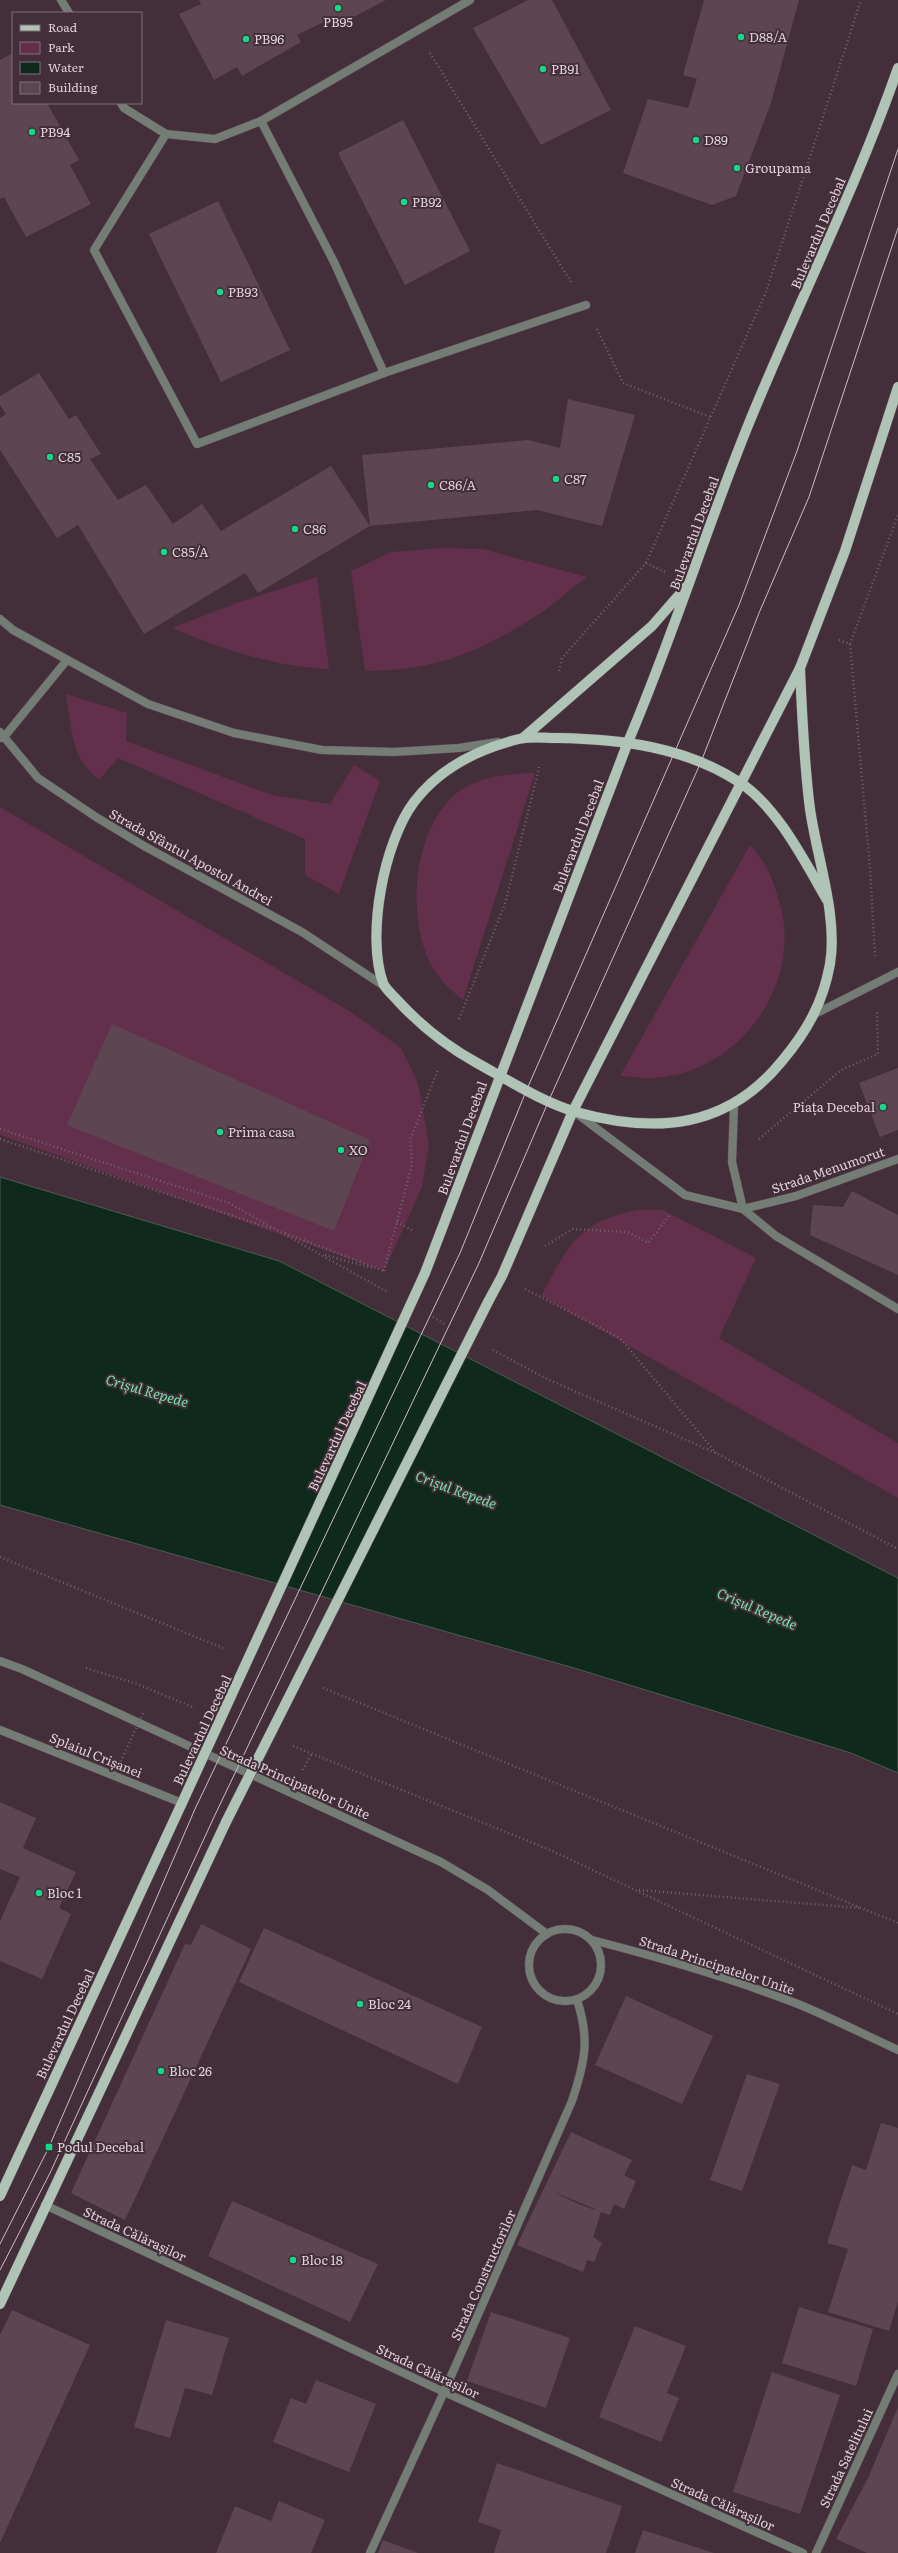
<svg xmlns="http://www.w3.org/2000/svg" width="898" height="2553" font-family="Literata,serif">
<rect width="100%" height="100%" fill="#432e39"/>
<g fill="#62304b">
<path d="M443,548l40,1 104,28c-17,12 -31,26 -48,37 -61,39 -101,56 -174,57l-14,-100 40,-19z"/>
<path d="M317,577l12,92c-55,-2 -107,-20 -157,-41l70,-27z"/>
<path d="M66,694l61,19 -1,28 146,54 58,9 24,-39 26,16 -41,113 -34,-19v-36l-187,-81 -19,22c-29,-22 -27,-52 -33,-86z"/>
<path d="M535,773l-72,227c-10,-8 -19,-16 -26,-26 -34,-47 -26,-154 27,-186 23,-13 45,-14 71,-15z"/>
<path d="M0,807l351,205 50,36 17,35 11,62 -7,42 -38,84 -384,-136z"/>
<path d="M750,845c16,16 24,37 30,59 23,82 -43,172 -130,174 -10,1 -20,-2 -30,-2z"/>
<path d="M637,1210h26l93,48 -37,80 179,105v55l-357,-202c28,-51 35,-73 96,-86z"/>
</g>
<path fill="#0f2a1c" stroke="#4d5c54" d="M0,1177l279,84 619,317v195l-47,-20 -277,-85 -574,-163z"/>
<g fill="#5d4651" fill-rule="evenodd">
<path d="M199,0h187l-46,24 -4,-8 -39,19 4,7 -59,34 -5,-9 -23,13 -35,-66 22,-10z"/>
<path d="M528,0h24l59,110 -70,35 -68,-117z"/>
<path d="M704,0h95l-28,103 -35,93 -24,9 -89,-32 25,-74 40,9 9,-29 -14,-4z"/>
<path d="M13,53v50h34l32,57 -9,5 21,39 -65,33 -22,-40 -4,2v-139z"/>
<path d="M403,120l67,131 -65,34 -67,-132z"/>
<path d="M218,201l72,149 -69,32 -72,-148z"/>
<path d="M39,373l30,46 7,-4 25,39 -11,5 28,41 28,-15 27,39 29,-20 19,27 110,-65 39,60 -112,67 -13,-20 -101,61 -66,-109 -21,13 -57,-88v-32l6,-4 -6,-9v-9z"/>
<path d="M568,399l67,16 -33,111 -65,-16 -167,16 -8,-71 166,-15 32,8z"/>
<path d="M112,1024l258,116 -36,91 -267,-106z"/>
<path d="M898,1068v62l-18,7 -21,-54z"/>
<path d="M852,1191l46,24v60l-88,-40 3,-30 30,2z"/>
<path d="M0,1802l36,16 -13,30 53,24 -17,36 12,6 -29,65 -42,-18v-40l20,-44 -20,-8z"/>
<path d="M201,1924l50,25 -126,271 -54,-27 114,-249 6,1z"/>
<path d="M264,1928l218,99 -24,57 -219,-102z"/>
<path d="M626,1996l87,40 -31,68 -87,-39z"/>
<path d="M747,2074l33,10 -38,107 -32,-11z"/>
<path d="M881,2123l17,5v174l-9,29 -61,-19 20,-63 -21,-6 25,-78 14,5z"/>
<path d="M571,2132l61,28 -8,15 12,6 -12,28 -10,-5 -4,11 -9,-3 -8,25 9,6 -8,19 -7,-2 -4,12 -66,-27zM552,2191l43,18v1l-19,-7z"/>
<path d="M232,2201l146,63 -28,58 -142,-66z"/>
<path d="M799,2307l74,22 -17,57 -74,-23z"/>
<path d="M12,2310l78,35 -90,198v-208z"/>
<path d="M491,2312l79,26 -24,70 -79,-27z"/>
<path d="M166,2320l63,18 -17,57 -27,-7 -15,50 -36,-11z"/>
<path d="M635,2326l51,20 -19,47 12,5 -18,44 -62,-25z"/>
<path d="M772,2372l68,23 -40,119 -67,-22z"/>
<path d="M316,2380l60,24 -27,68 -76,-30 18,-44 15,6z"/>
<path d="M898,2407v146h-31l-31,-14 32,-61z"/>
<path d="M497,2463l125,43 -16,47h-112l7,-23 -23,-8z"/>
<path d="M279,2501l46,19 -14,33h-95l19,-47 36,15z"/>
<path d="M643,2530l71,23h-79z"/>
<path d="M383,2540l35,13h-40z"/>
</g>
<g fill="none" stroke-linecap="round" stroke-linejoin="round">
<defs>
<g id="street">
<path d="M61,0l8,13"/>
<path d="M121,103l3,5 42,26 49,5 46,-18 209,-121"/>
<path d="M261,121l73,141 50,111"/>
<path d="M166,134l-72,116 103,194 187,-71 202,-68"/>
<path d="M0,619l13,11 135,74 86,29 88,17 72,2 65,-4 39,-6"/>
<path d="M0,732l38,46 58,39 48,29 158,86 82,54"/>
<path d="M0,738l4,-1 63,-77"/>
<path d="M817,1013l81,-41"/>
<path d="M734,1106l-2,56 11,47"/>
<path d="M576,1113l109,82 58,14 33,27 122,73"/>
<path d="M743,1209l53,-13 102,-37"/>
<path d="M0,1661l22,8 419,193 47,28 59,44"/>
<path d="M0,1730l182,73"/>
<circle cx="565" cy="1965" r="36"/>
<path d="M592,1940c70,18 139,38 206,64 34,14 67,31 100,46"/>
<path d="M45,2205l399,187 359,161"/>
<path d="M370,2553l74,-161 128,-291c13,-39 18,-62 5,-101"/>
<path d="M816,2553l82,-179"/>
</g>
<g id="primary">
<path d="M800,668c2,47 4,95 10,141 7,49 28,107 20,155 -7,39 -23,67 -48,97 -55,68 -127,73 -206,51 -34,-10 -68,-32 -99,-49 -31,-17 -55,-36 -79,-62 -5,-6 -12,-11 -15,-18 -17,-48 1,-141 31,-181 26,-34 64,-53 105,-63 12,-3 27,-1 39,-1 63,1 127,9 181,44 38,24 66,80 88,118"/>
<path d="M523,738l129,-112 34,-39"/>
<path d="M425,1273l203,-531c44,-103 77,-210 119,-314 49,-121 108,-237 151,-360"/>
<path d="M488,1302l14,-26 71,-165 227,-443 45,-117 53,-164"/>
<path d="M0,2196l182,-393"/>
<path d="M0,2304l226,-482"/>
</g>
</defs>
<use href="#street" stroke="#5f4b55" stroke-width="9"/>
<use href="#primary" stroke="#5f4b55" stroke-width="11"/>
<g stroke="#75626c" stroke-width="2.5" stroke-dasharray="1 3" stroke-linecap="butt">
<path d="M430,53l141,229"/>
<path d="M597,329l26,54 87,34"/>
<path d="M646,563l120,-271 95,-292"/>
<path d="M839,640l11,4 20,224 5,88"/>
<path d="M850,644l48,-129"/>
<path d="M559,671l3,-13 84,-95 19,9"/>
<path d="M459,1019l46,-115 35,-140"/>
<path d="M0,1129l229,74 158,89"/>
<path d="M0,1139l273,90"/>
<path d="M759,1139l82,-69 37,-16 -1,-43"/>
<path d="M397,1222l15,8"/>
<path d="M285,1233l99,38"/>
<path d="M545,1246l28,-17 55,3 20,11 21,-27"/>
<path d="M325,1255l47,13"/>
<path d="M384,1271l28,-107 -2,-24 28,-70"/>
<path d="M525,1289l95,49 96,115"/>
<path d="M433,1317l13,8"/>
<path d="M493,1350l54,29 171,75 180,95"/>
<path d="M0,1557l223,91"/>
<path d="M86,1668l51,16 58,24"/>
<path d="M323,1688l575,235"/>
<path d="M293,1746l255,103 350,165"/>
<path d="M303,1770l9,-17"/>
<path d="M639,1890l221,18"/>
</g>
<use href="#street" stroke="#737d76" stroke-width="8"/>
<use href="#primary" stroke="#afc4b7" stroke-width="10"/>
<g stroke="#ccbdc4" stroke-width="1">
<path d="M0,2244l49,-97 146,-338 265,-556 67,-164 212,-484 58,-154 101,-302"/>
<path d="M0,2270l50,-97 164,-356 265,-554 70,-163 152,-338 58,-149 50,-116 89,-269"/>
</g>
<defs>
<g id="primary-bridge">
<path d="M182,1803l243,-530"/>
<path d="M226,1822l262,-520"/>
</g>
</defs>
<use href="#primary-bridge" stroke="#5f4b55" stroke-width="11" stroke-linecap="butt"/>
<path stroke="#75626c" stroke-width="2.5" stroke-dasharray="1 3" stroke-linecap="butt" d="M114,1776l30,-65"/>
<use href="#primary-bridge" stroke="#afc4b7" stroke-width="10"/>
</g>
<g fill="#15d989" stroke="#432e39" stroke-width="1.5">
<circle cx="338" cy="8" r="4"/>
<circle cx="741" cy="37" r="4"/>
<circle cx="246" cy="39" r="4"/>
<circle cx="543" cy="69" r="4"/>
<circle cx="32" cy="132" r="4"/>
<circle cx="696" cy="140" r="4"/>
<circle cx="737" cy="168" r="4"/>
<circle cx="404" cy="202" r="4"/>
<circle cx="220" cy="292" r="4"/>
<circle cx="50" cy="457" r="4"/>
<circle cx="556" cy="479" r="4"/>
<circle cx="431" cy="485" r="4"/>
<circle cx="295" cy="529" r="4"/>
<circle cx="164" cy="552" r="4"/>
<circle cx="883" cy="1107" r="4"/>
<circle cx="220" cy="1132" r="4"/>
<circle cx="341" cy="1150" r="4"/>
<circle cx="39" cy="1893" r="4"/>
<circle cx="360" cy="2004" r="4"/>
<circle cx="161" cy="2071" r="4"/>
<rect x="45" y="2143" width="8" height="8" rx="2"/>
<circle cx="293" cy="2260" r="4"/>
</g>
<g text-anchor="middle" stroke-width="4" stroke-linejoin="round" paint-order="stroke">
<g font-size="13" fill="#dfd1d7" stroke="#432e39" text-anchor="start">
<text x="338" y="27" text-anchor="middle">PB95</text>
<text x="749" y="42">D88/A</text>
<text x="254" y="44">PB96</text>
<text x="551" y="74">PB91</text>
<text x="40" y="137">PB94</text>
<text x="704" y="145">D89</text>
<text x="745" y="173">Groupama</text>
<text x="412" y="207">PB92</text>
<text x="228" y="297">PB93</text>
<text x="58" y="462">C85</text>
<text x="564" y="484">C87</text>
<text x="439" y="490">C86/A</text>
<text x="303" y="534">C86</text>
<text x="172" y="557">C85/A</text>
<text x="875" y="1112" text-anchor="end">Piața Decebal</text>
<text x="228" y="1137">Prima casa</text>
<text x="349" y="1155">XO</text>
<text x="47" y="1898">Bloc 1</text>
<text x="368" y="2009">Bloc 24</text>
<text x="169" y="2076">Bloc 26</text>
<text x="57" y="2152">Podul Decebal</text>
<text x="301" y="2265">Bloc 18</text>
</g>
<g font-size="13" fill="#dfd1d7" stroke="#432e39">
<text transform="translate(818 233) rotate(-67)" y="5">Bulevardul Decebal</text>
<text transform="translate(694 533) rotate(-70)" y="5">Bulevardul Decebal</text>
<text transform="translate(578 836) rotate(-69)" y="5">Bulevardul Decebal</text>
<text transform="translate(191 857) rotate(29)" y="5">Strada Sfântul Apostol Andrei</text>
<text transform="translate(462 1138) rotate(-70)" y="5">Bulevardul Decebal</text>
<text transform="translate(828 1170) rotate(-19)" y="5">Strada Menumorut</text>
<text transform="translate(337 1436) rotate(-65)" y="5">Bulevardul Decebal</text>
<text transform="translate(202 1730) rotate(-65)" y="5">Bulevardul Decebal</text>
<text transform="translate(96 1755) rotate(22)" y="5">Splaiul Crișanei</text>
<text transform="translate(295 1782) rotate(24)" y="5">Strada Principatelor Unite</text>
<text transform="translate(717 1965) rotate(18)" y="5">Strada Principatelor Unite</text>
<text transform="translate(65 2024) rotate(-65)" y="5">Bulevardul Decebal</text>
<text transform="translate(135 2234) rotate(25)" y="5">Strada Călărașilor</text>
<text transform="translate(483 2275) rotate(-66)" y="5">Strada Constructorilor</text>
<text transform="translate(428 2371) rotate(25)" y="5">Strada Călărașilor</text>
<text transform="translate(846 2458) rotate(-65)" y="5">Strada Satelitului</text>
<text transform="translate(723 2504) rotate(24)" y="5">Strada Călărașilor</text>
</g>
<g font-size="14" font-style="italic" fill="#70e2a5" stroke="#432e39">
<text transform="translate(147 1391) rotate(16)" y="5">Crișul Repede</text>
<text transform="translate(456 1490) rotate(20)" y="5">Crișul Repede</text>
<text transform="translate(757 1609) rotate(23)" y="5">Crișul Repede</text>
</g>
</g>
<rect x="12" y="12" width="130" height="92" fill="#432e39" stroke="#816f78"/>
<rect x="20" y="25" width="20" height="6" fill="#afc4b7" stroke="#816f78"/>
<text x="48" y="32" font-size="12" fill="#dfd1d7">Road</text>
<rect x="20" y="42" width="20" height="12" fill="#62304b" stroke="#816f78"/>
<text x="48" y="52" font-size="12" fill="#dfd1d7">Park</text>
<rect x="20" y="62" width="20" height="12" fill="#0f2a1c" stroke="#816f78"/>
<text x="48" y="72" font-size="12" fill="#dfd1d7">Water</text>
<rect x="20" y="82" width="20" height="12" fill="#5d4651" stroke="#816f78"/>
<text x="48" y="92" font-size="12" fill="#dfd1d7">Building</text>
</svg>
